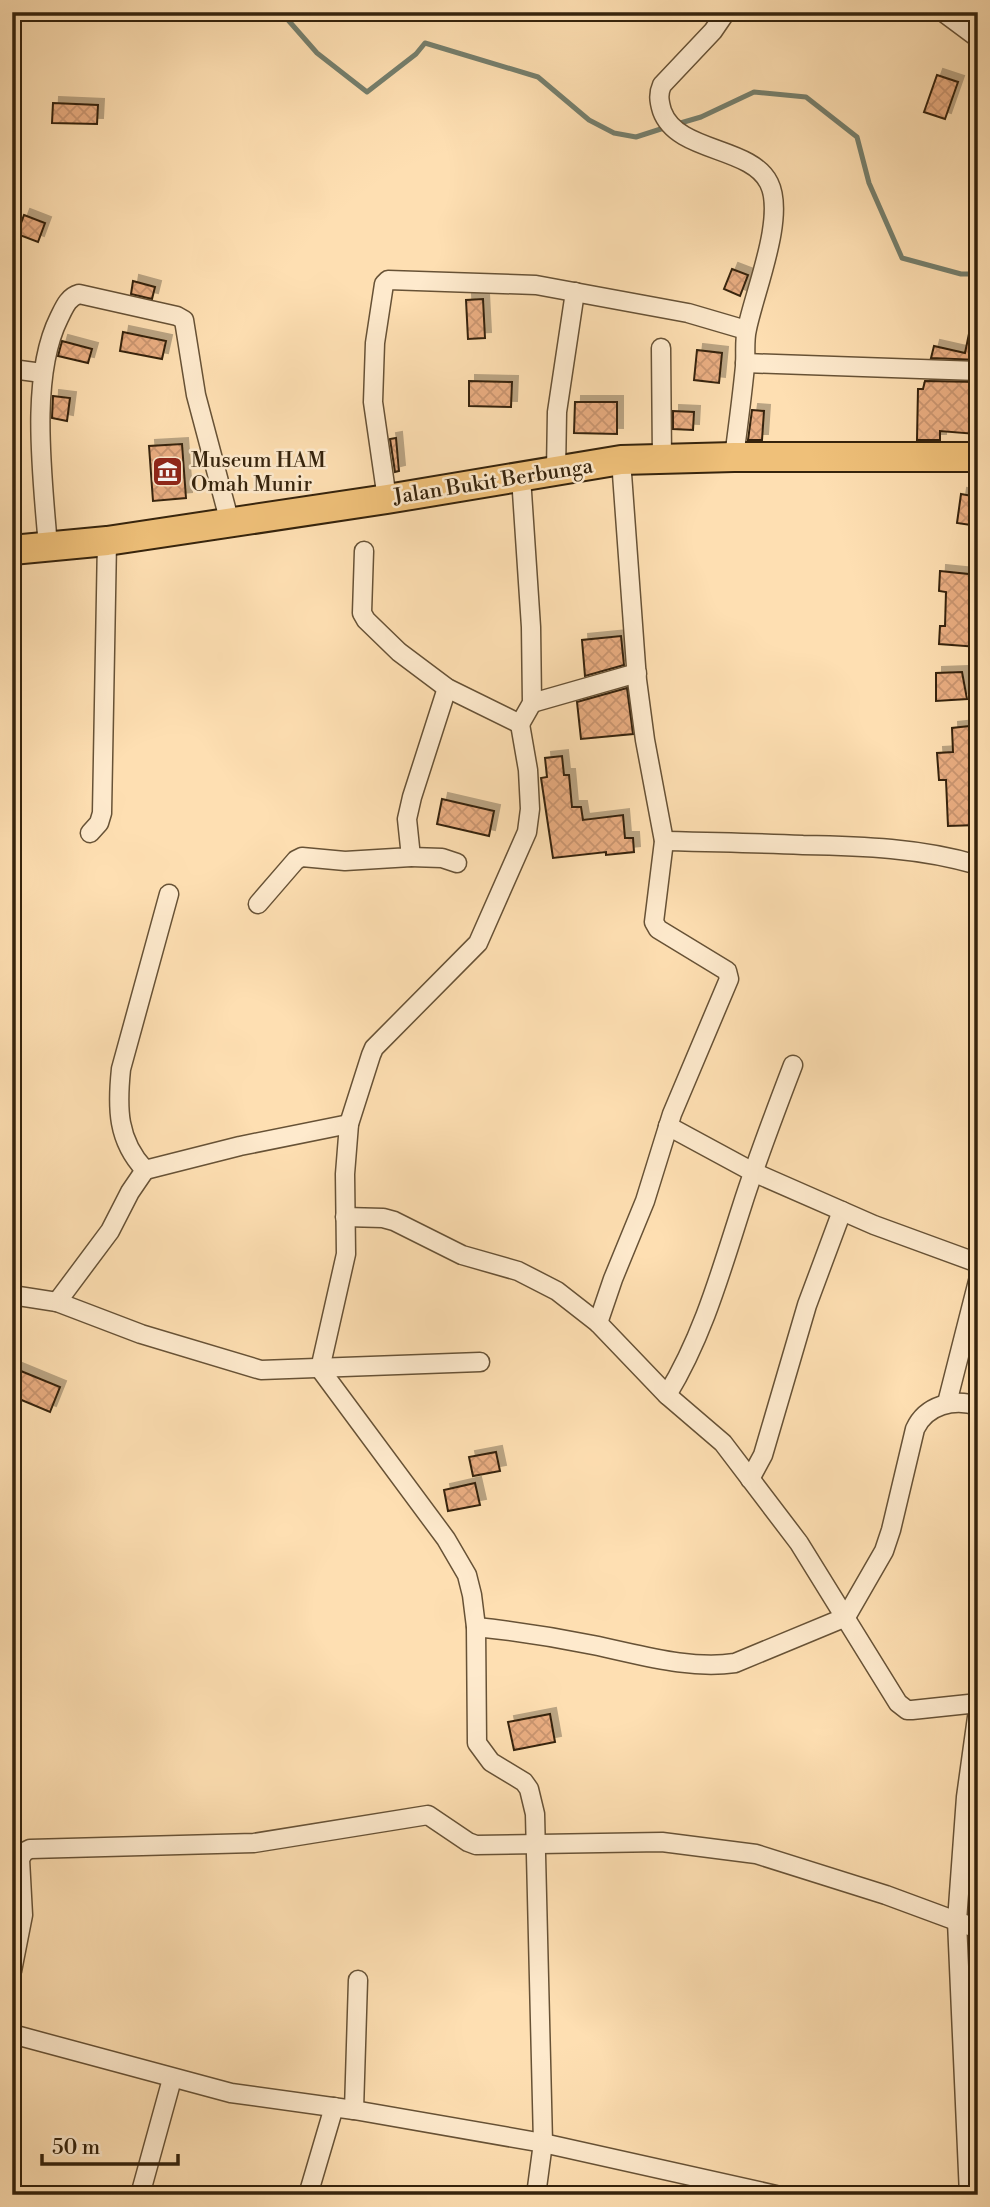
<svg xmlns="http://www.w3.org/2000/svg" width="990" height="2207" font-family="'Libre Bodoni',serif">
<defs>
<pattern id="building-cross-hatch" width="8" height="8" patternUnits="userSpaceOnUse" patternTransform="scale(1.75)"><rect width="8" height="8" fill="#eaae82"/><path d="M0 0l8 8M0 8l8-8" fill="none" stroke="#c9956f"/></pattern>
<filter id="shadow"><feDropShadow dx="6" dy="-6" stdDeviation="0" flood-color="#0004"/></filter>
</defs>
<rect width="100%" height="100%" fill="#fedfb2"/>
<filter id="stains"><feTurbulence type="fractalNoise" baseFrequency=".00286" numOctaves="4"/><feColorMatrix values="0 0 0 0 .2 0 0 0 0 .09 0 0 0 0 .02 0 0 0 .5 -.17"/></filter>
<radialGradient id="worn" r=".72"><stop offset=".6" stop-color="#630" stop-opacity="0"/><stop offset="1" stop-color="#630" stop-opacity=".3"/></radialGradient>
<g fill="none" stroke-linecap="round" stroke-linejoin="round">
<g stroke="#757f6d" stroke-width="5">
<path d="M281,12l36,41 50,39 49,-38 9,-11 113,34 51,43 25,13 22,4 31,-10"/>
<path d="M677,124l24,-7 53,-25 52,5 51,40 12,46 33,75 59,16h17"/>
</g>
</g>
<g fill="url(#building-cross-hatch)" stroke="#35230c" stroke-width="2" filter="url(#shadow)">
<path d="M937,75l21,7 -13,37 -21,-7z"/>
<path d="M53,103l45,2 -1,19 -45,-1z"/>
<path d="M24,215l21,8 -7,19 -21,-8z"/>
<path d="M732,269l16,6 -8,21 -16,-7z"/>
<path d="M133,281l22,6 -3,12 -21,-5z"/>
<path d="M483,299l2,39 -17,1 -2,-39z"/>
<path d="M971,324h7v36l-47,-2 3,-12 31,7z"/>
<path d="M123,332l43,9 -4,18 -42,-8z"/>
<path d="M62,341l30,8 -4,14 -30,-7z"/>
<path d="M697,350l25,3 -3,30 -25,-3z"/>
<path d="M469,381l43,1 -1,25 -42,-1z"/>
<path d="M925,381l53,1 -2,52 -36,-3v9h-23l1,-51h5z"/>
<path d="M53,396l17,2 -3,23 -15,-3z"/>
<path d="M575,402h42v32l-43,-1z"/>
<path d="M752,410l12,1 -2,29h-14z"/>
<path d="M673,411l21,1 -1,18 -20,-1z"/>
<path d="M396,438l3,33 -4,1 -5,-33z"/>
<path d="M182,444l4,54 -33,3 -4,-55z"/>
<path d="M961,494l17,3v29l-21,-3z"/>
<path d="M940,571l38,4v72l-39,-3 1,-18h5l1,-34 -7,-1z"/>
<path d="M621,636l3,29 -39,11 -3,-36z"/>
<path d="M962,672l5,27 -31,2v-28z"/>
<path d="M627,688l6,46 -52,5 -4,-37z"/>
<path d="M978,725v100l-30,1 -2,-46h-7l-2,-27 16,-1 -1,-24z"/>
<path d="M562,756l2,19h5l3,32h9l2,13 40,-5 2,23h8l1,14 -28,3v-3l-53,6 -12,-80 6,-1 -2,-19z"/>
<path d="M442,799l52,12 -5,25 -52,-12z"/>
<path d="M16,1369l44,18 -10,25 -38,-16v-18z"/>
<path d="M496,1452l4,19 -27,5 -4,-19z"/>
<path d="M475,1483l5,22 -32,6 -4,-21z"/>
<path d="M550,1714l5,28 -41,8 -6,-28z"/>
</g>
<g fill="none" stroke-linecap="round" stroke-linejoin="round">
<defs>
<g id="minor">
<path d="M726,12l-13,19 -51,54c-4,9 -3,16 0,26 15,42 89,35 107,72 17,34 -15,110 -22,146 -3,12 -1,25 -2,37 -3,31 -7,61 -11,91"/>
<path d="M943,12l35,26"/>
<path d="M661,348l1,112"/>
<path d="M745,363l233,8"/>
<path d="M12,369l30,4"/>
<path d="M556,471l1,-59 18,-120"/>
<path d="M387,499l-14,-97 2,-59 9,-59 4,-4 148,5 152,28 58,17"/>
<path d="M48,547c-5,-67 -19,-169 11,-229 5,-10 9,-21 20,-24l98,22 7,4 12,75 34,128"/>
<path d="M364,551l-2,62 4,7 33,32 48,36 73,36 12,-21 -1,-76 -10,-150"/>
<path d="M532,703l105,-30"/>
<path d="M520,724l8,46 2,39 -3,23 -49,111 -104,105 -3,7 -22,69 -4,50 1,80 -26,115 126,170 21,36 5,20 4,32 1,116 14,19 33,20 5,7 6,25 8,329 -7,52"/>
<path d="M90,833l9,-10 3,-10 5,-272"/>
<path d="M664,841c47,1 93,2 139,4 59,1 118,3 175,20"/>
<path d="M411,857l31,1 15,5"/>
<path d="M169,894l-48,175c-4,39 -4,71 24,101l95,-24 109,-22"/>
<path d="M258,904l38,-44 6,-3 43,4 66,-4 -4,-38 5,-22 35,-109"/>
<path d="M668,1126l85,46 121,53 104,38"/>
<path d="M345,1217l38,1 11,3 68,34 56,16 39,20 41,32 69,72 56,48 76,100 99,160 9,7h5l66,-7"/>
<path d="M12,1295l45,7 53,-71 20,-39 15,-22"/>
<path d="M57,1302l84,32 120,36 219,-8"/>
<path d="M598,1323l15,-44 32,-78 27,-87 57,-135 -2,-8 -69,-42 -4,-7 10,-81 -19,-101 -8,-60 -16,-220"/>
<path d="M667,1395c36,-59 54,-124 75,-189 15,-47 33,-94 51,-141"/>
<path d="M947,1403l31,-122"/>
<path d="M750,1479l13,-24 44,-150 35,-94"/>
<path d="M476,1627c39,4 78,10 117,18 45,9 96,25 142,18l111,-46 38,-66 7,-21 24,-101c11,-24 39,-31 63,-23"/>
<path d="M12,1971l11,-56 -3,-56 4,-7 6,-3 224,-6 174,-28 40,27 8,3 186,-3 94,12 130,41 92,34"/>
<path d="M12,2034l219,59 123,17 189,33 233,52"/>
<path d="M354,2110l4,-130"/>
<path d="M140,2195l32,-116"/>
<path d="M308,2195l26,-88"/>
<path d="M969,2195l-12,-274 9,-124 12,-87"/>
</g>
<path id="primary" d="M12,550l95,-9 280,-42 234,-39 113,-3h244"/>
</defs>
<use href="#minor" stroke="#675236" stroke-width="21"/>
<use href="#primary" stroke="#35230c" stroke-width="32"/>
<use href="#minor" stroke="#feeacd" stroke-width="18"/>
<use href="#primary" stroke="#efc079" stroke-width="28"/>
</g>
<defs>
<symbol id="museum-square" viewBox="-11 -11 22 22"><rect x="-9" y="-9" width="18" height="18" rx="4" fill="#8f2418" stroke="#feeacd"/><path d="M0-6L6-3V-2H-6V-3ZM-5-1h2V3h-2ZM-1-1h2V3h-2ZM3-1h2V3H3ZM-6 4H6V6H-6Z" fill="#fff"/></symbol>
</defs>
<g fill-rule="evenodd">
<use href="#museum-square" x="150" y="454" width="35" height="35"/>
</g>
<g text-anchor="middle" stroke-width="5" stroke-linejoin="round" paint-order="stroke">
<g font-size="21" fill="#35230c" stroke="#feeacd" text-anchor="start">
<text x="191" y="467">Museum HAM<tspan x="191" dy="24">Omah Munir</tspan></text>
</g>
<g font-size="21" fill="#35230c" stroke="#feeacd">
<text transform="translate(493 481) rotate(-9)" y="7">Jalan Bukit Berbunga</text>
</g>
</g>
<rect width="990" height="2207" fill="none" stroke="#fedfb2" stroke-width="42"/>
<rect x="14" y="14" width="962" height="2179" fill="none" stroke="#35230c" stroke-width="3.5"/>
<rect x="21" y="21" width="948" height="2165" fill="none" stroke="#35230c" stroke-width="2"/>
<path d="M42 2154v10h136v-10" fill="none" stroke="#35230c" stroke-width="3.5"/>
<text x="52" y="2154" font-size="21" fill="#35230c" stroke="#feeacd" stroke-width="5" paint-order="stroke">50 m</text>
<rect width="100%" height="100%" filter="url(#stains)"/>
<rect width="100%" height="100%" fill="url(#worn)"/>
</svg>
